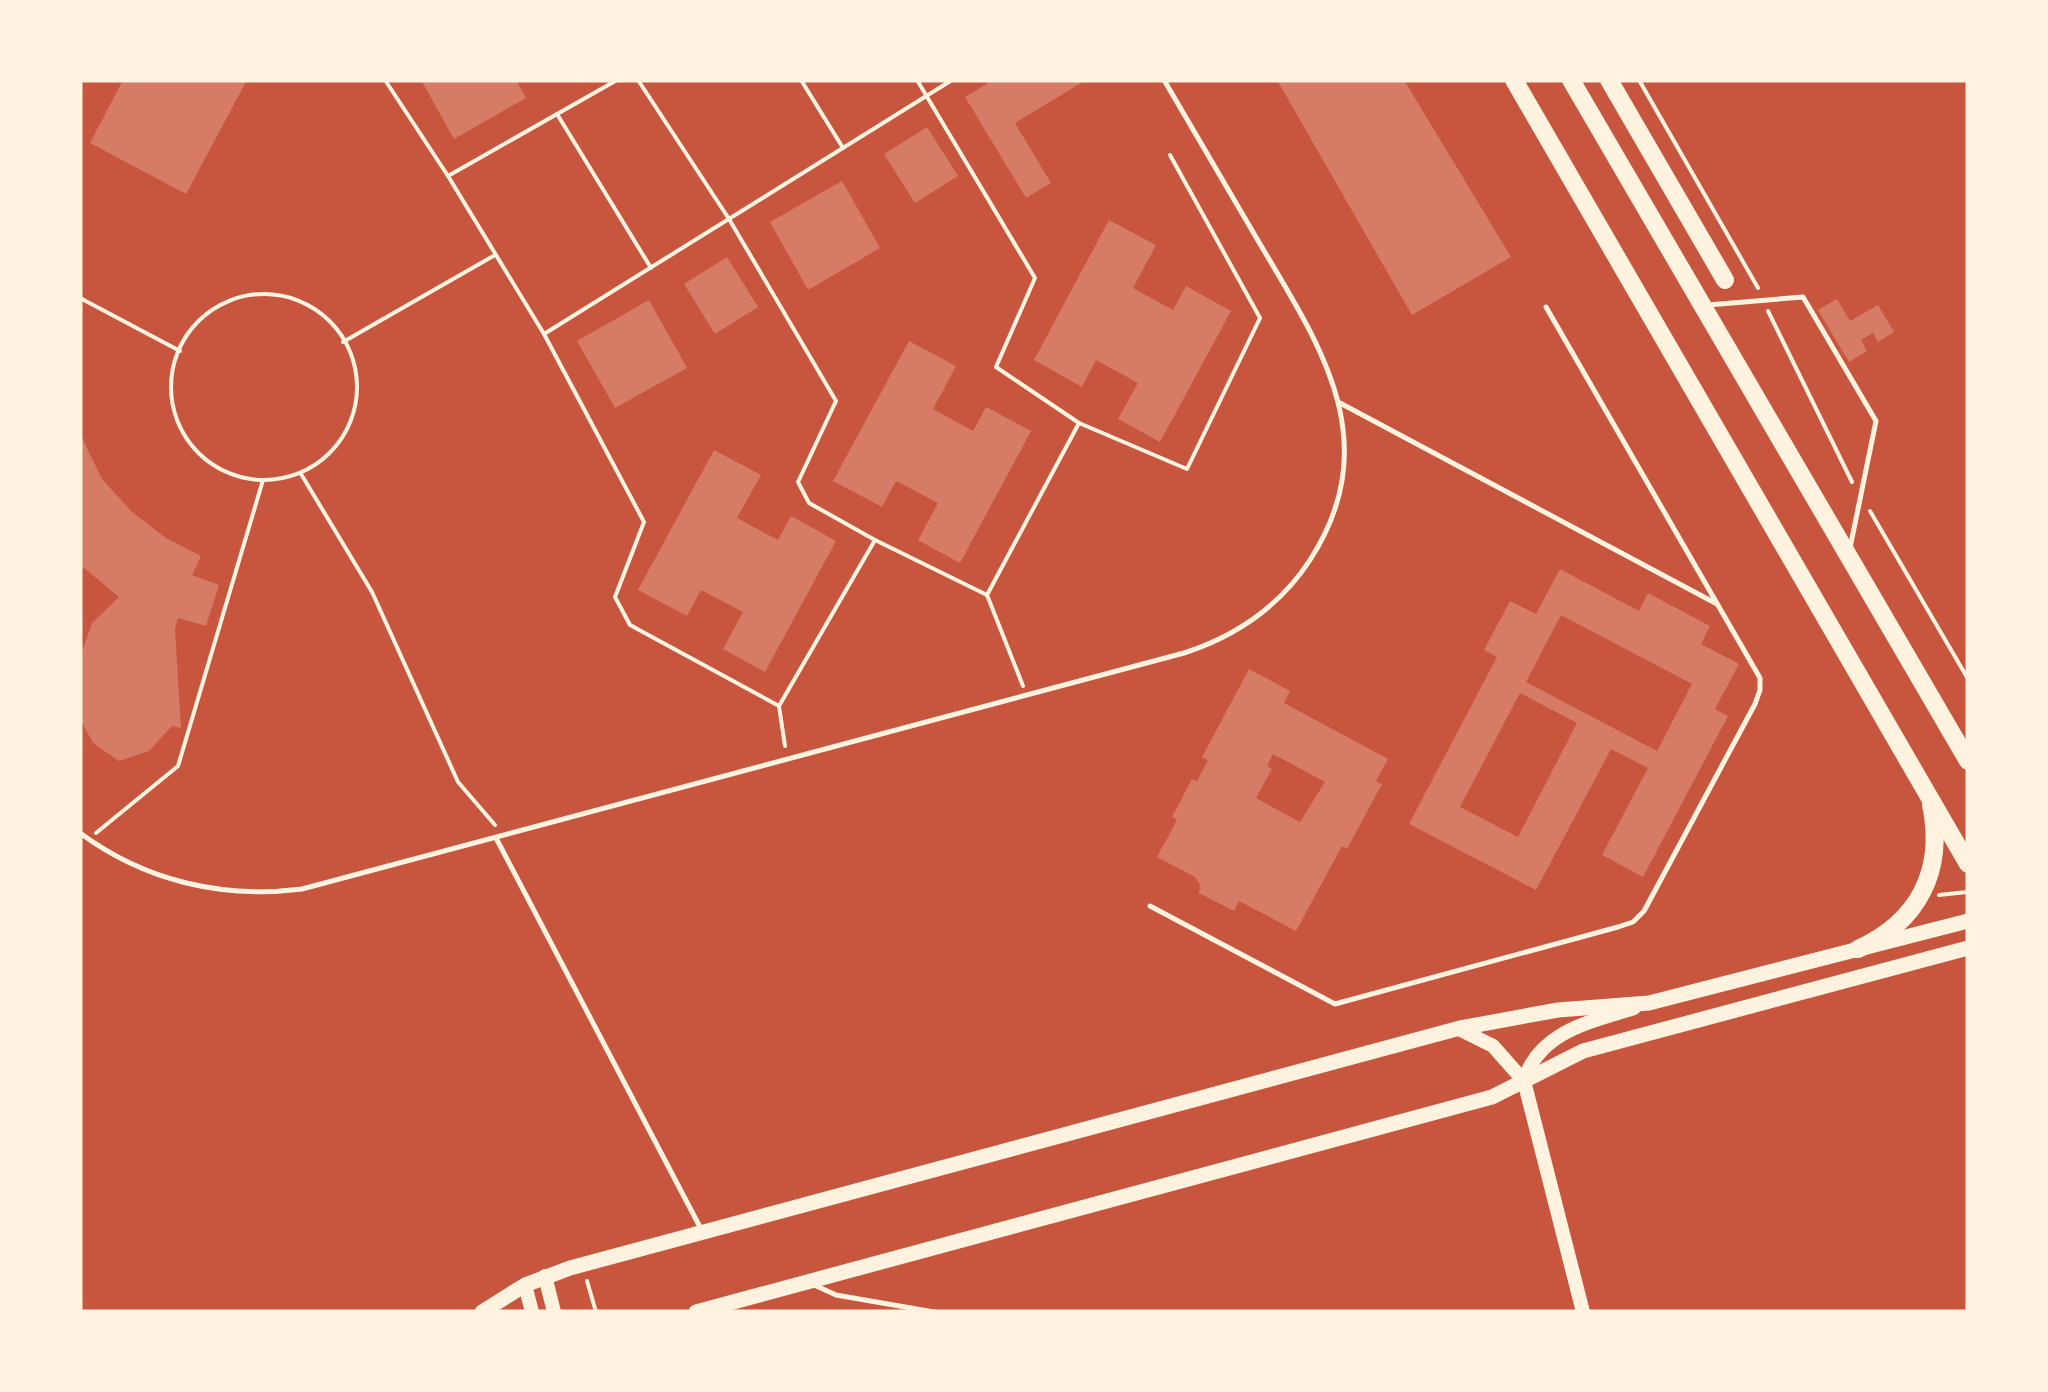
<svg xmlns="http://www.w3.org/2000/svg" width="2048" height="1392" font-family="Merriweather,serif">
<rect width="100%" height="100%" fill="#c8553d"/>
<g fill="#d67c66" fill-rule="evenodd">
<path d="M123,80h124l-61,114 -96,-51z"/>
<path d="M421,80h95l10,18 -72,41z"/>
<path d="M993,80h93l-71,43 36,60 -25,15 -61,-101z"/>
<path d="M1277,80h127l107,177 -99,58z"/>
<path d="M927,127l31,49 -43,27 -31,-49z"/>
<path d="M842,181l38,67 -72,42 -38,-68z"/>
<path d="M1109,220l47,25 -23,43 40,22 13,-24 45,25 -71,131 -42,-23 20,-36 -42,-23 -14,27 -48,-27z"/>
<path d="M727,257l31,50 -43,27 -31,-50z"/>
<path d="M1837,299l13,22 28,-16 16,27 -16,10 -5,-9 -12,7 6,11 -18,11 -31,-52z"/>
<path d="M649,300l38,68 -72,40 -38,-67z"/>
<path d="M909,341l47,25 -23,43 40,22 13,-24 45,24 -71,132 -42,-23 20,-37 -42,-22 -14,26 -49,-26z"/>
<path d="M80,434l22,45 30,33 34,26 35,18 -9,19 27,10 -13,41 -28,-8 -3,11 6,99 -9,-2 -23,25 -30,10 -26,-18 -13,-24v-62l12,-34 27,-26 -36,-30 -3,3z"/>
<path d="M714,450l47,25 -24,43 41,22 13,-24 45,25 -71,131 -42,-23 20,-37 -42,-22 -14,26 -49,-26z"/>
<path d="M1560,569l79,42 9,-18 62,33 -9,18 38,20 -24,45 13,7 -85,161 -41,-22 46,-87 -37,-19 -75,141 -127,-66 88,-167 -13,-7 26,-49 26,13zM1561,615l131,69 -35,67 -131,-69zM1520,693l57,30 -59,114 -58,-30z"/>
<path d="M1249,669l41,22 -6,12 104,56 -12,22 6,3 -35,65 -5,-3 -46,85 -57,-30 -5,10 -35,-18 1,-8 -5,-8 -38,-20 20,-37 -5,-3 20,-38 5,2 11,-21 -6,-3zM1273,754l52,28 -25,40 -44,-24 16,-29 -5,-3z"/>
</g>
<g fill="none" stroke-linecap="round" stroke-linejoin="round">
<g stroke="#fff3e0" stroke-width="4">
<path d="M385,80l63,96"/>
<path d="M617,80l-169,96 96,158 408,-254"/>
<path d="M638,80l91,139 107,182 -38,81 11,21 66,37"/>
<path d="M801,80l42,68"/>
<path d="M917,80l118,198 -39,89 83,56"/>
<path d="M1639,80l119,208"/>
<path d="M557,114l94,154"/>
<circle cx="264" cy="387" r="93"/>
<path d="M80,298l100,53"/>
<path d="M1768,311l84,171"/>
<path d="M544,334l100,188 -29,75 15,28 149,81 96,-166 112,55 36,91"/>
<path d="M343,342l152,-87"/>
<path d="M301,474l71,118 86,190 37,43"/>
<path d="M1870,511l98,168"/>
<path d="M987,595l92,-172 108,46 73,-151 -90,-163"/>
<path d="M779,706l6,40"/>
<path d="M96,833l82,-67 85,-286"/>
<path d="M1939,895l28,-3"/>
<path d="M587,1281l9,31"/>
</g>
<g stroke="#fff3e0" stroke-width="5">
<path d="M1708,305l95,-8 73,124 -26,127"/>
<path d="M1340,403l377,201"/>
<path d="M80,833c65,48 142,66 222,56l882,-236c52,-17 96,-47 126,-93 76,-118 11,-213 -50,-316 -32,-55 -64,-109 -96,-164"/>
<path d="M496,838l205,391"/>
<path d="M1150,906l185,98 283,-77 15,-5 11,-11 111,-207 5,-14v-12l-214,-371"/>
<path d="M812,1284l24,11 98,17"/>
</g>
<g stroke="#fff3e0" stroke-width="14">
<path d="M1459,1029l34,17 31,35 59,231"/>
<path d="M1524,1081c15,-50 67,-59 110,-73"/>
<path d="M545,1276l9,36"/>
<path d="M525,1285l7,27"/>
</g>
<g stroke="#fff3e0" stroke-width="15">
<path d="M482,1312l43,-27 45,-17 890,-240 98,-18 91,-7 319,-82"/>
<path d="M696,1312l796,-215 91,-46 385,-103"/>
</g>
<g stroke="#fff3e0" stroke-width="18">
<path d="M1514,80l454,784"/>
<path d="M1571,80l397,681"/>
<path d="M1609,80l116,200"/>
<path d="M1858,949c60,-27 87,-78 73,-144"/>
</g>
</g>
<rect width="2048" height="1392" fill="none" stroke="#fff3e0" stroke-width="165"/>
</svg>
